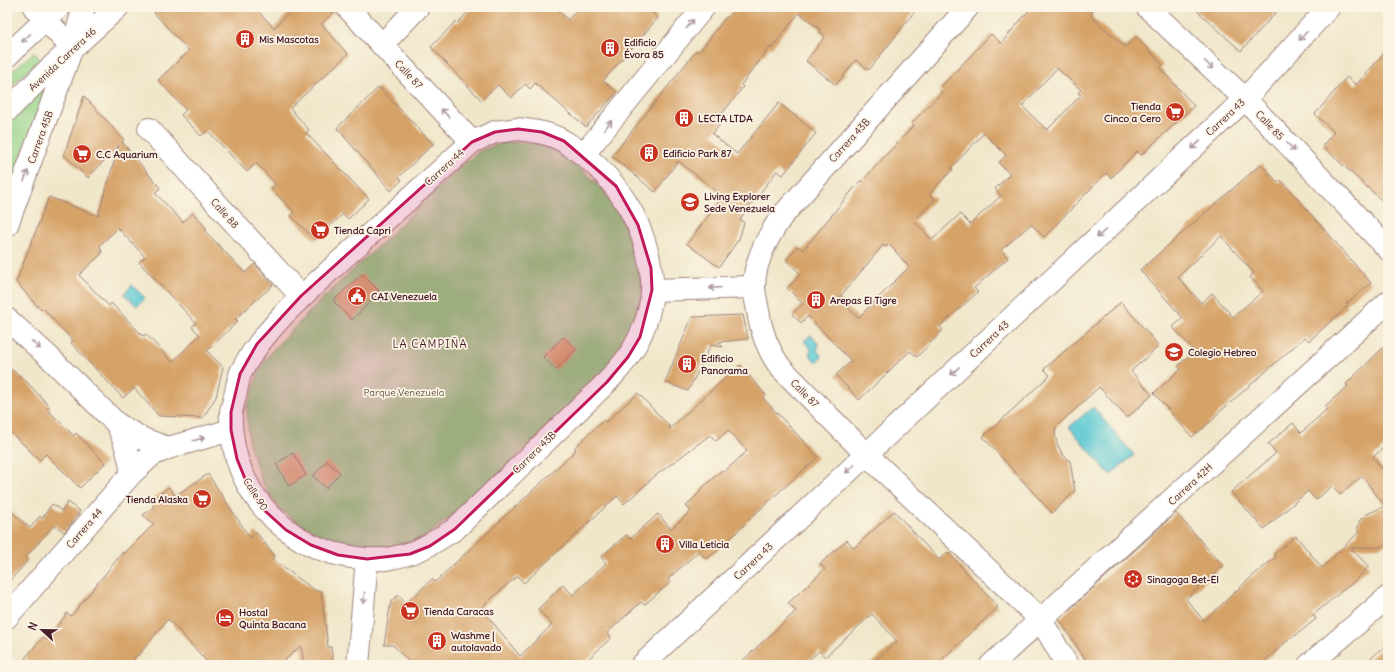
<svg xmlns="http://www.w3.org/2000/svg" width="1395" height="672" font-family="Delius,sans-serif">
<rect width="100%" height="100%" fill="#fcf5e5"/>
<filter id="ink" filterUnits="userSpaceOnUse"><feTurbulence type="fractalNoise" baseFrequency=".025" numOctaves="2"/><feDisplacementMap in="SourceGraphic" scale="8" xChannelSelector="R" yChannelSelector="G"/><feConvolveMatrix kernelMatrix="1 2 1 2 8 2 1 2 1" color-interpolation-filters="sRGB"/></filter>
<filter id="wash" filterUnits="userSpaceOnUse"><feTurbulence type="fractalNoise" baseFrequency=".012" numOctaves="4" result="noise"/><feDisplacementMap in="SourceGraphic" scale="16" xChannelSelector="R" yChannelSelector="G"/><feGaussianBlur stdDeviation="0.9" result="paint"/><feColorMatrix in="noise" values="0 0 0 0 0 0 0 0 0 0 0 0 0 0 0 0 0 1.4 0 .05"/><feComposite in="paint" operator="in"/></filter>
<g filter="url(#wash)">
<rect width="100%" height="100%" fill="#f0e7cb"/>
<g fill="#94d288" stroke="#6f785a">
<path d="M34,52l6,7 -33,31v-14z"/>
<path d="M53,73l-46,123v-77z"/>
<path d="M530,142l28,10 21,15 22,20 17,24 13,25 8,33 3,23 -12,48 -18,26 -117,112 -40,35 -30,24 -16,8 -43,6 -41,-11 -16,-9 -29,-22 -18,-27 -13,-38 -2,-37 13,-38 12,-18 46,-48 49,-46 94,-91 19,-15 22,-8z"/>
</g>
<g fill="#5dc9d3" stroke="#54747f">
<path d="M132,285l13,13 -8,8 -13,-12z"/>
<path d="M811,335l8,10 -2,5 5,7 -6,5 -7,-8 2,-5 -7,-8z"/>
<path d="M1093,407l41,48 -24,20 -41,-48z"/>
</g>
<g id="blocks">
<g fill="#d5a268" fill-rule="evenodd">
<path d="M161,7h93l20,21 20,-21h41v4l-14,13 27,30 -58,54 19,22 -3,3 63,66 -21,20 -5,-5 -28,26 -24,-24 3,-4 -23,-24 5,-4 -20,-21 -9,9 -40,-42 -6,6 -20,-21 5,-5 -28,-30 31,-29 -35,-38z"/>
<path d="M472,7h83l13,13 11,-13h67l12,11 -55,63 14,11 -31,35 -51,-44 -5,6 -5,-5 -14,14 -13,-13 -17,15 -50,-53 25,-26 2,2z"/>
<path d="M736,7h182l-49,63 -13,-10 -20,25 -30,-24 19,-25 -6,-5 1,-2 -21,-16 -28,36 -1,-2 -29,38 2,2 -25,32 4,3 -10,12 25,20 42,-51 37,30 -33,42 -6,-4 -37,48 4,4 -5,16 -20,28 -32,-23 36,-48 -45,-35 -23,31 -43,-36 85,-106 2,2 27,-35 1,1z"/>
<path d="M1032,7h55l6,5 -2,4 34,31 11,-10 27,28 -3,3 34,38 -53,49 -4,-4 -26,27 -5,-5 -62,64 -13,-13 -30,26 7,8 -34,30 4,4 -38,34 3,4 -26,27 -7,-6 -51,49 -23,-25 15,-14 -43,-45 -7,7 -9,-9 11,-10 -16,-16 14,-14 -15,-14 12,-14 5,4 57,-69 1,1 53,-57 -2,-2 30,-31 -3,-3 52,-55 10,9zM1057,68l24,22 -3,3 3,2 -34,35 -25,-24zM984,133l22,22 -7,8 11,11 -15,15 6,7 -31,28 -10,-10 -28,26 -18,-19 21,-22 -6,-5 24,-25 -2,-1zM889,244l20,23 -51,51 -19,-20 44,-53 3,2z"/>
<path d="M1193,7h88l-40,44z"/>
<path d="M1388,49v157l-66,-60 12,-14 -19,-18 32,-37 9,8z"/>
<path d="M379,87l54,57 -34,33 3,3 -11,11 -54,-63z"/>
<path d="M84,96l40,44 -2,2 38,46 -5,5 28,29 10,-9 14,16 -2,2 40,42 10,-9 18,21 -38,34 3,2 -31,30 16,16 -7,30 -13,21 -44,-2 -25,-28 -11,10 -52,-55 2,-2 -30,-33 -2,2 -25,-28 33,-85 49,19 21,-71 -31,33 -24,-23zM118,228l27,29 -6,5 57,61 -4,4 8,8 -28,27 -26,-28 -3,2 -32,-33 -2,3 -30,-31 23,-22 -2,-8z"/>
<path d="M1261,164l17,19 3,-3 90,103 -25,21 2,2 -39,35 -4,-4 -91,80 1,1 -23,19 -38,-44 27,-24 -3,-3 16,-15 -21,-24 10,-9 -43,-48zM1221,236l33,37 -4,4 13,14 -30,26 -21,-24 -11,10 -23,-26z"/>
<path d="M362,274l18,18 -28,28 -19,-19z"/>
<path d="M1121,302l38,44 -28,25 21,24 -25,23 -28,-31 -43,40 -1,8 3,11 5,9 7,6 5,30 -23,22 -69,-76 67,-62 -6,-6z"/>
<path d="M743,315l5,24 -30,3 5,5 -12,-2 -23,46 -23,-9 27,-65z"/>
<path d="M563,337l13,12 -20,21 -13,-13z"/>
<path d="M1388,343v101l-15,13 15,19v67l-8,4 -29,1 18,19 -21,20v-1l-35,29 3,4 -21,17 -1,-1 -34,30h-171l-30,-46 117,-106 47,53 -37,33 18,22 45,-42 27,-22 -2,-3 22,-18 26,32 36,-35v-6l2,-7 5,-5 20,-9 -23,-30 -22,19 -8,-9 -16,14 -8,-9 -44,38 -33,-37 45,-39 -8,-9 25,-21 8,10 26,-24 -2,-3 23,-20 -2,-2z"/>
<path d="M740,365l26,30 -3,3 55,59 -61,55 -35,35 -16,12 -7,-8 -31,28 3,3 -27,23 -3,-3 -34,31 4,5 -29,27h-170l-19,-20h-9l7,-44 8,-6 7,9 26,-25 3,3 141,-132 -2,-2 30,-28 2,2 32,-29 32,34 -1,2zM728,430l19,21 -23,21 -2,-2 -23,21 1,1 -14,14 5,5 -20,18 -13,-15 -28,25 -4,-4 -25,22 5,6 -33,32 -10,-10 -25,24 14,16 -32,31 -39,-48 36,-32 7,7 93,-87 7,8 31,-28 55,-41 6,6z"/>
<path d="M7,366l20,16 23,25 -3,2 27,27 2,-3 29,30 -25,25 -34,-34 -6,6 -33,-31z"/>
<path d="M293,453l13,22 -17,11 -13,-22z"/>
<path d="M327,461l13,12 -14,15 -13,-12z"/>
<path d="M208,474l42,64 6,-6 19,24 -3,3 44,32h5l7,56h3l2,14 -29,4 -3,-19 -22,19h-69l-42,-46 -30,37 -1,-1 -7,10h-96l-9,-7 18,-21 4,3 20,-27 4,3 52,-64 2,1 29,-29 -11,-9 11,-8 -3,-7 18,-13 6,9z"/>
<path d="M68,502l12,9 -13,18 -3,3 -10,-7 -29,33 3,2 -21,24v-76l23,20 10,-12 2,3 10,-15 10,7z"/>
<path d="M894,511l45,49 9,-8 50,55 -62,58h-66l27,-24 -25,-27 -47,43 -6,-6 -16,14h-65l58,-54 -8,-8 37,-34 -5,-5 27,-24 7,8z"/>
<path d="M1388,643v22h-25z"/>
</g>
</g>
</g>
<g filter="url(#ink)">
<use href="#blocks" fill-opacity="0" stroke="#9d837b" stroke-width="1"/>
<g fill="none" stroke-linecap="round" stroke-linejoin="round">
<defs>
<g id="minor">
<path d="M34,7l38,41"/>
<path d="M347,7l125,135"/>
<path d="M968,7l-186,209c-14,20 -28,45 -28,71 0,7 3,16 4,24 3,21 10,39 22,56l86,87 175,166 26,45"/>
<path d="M1147,7l98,92 143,150"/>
<path d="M382,45l36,-38"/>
<path d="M149,129l152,167"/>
<path d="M518,129c16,2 33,4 47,13 43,26 73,68 84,117 2,10 4,22 3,33 -2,23 -11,46 -24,65 -6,9 -14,17 -21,25l-152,147c-25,16 -39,25 -69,30 -12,1 -23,0 -34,-2 -58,-8 -106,-53 -118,-110 -2,-12 -4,-23 -3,-35 1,-5 3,-11 4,-16 2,-8 3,-17 6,-24 23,-45 71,-85 108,-119 41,-37 82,-74 123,-111l23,-10z"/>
<path d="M583,155l121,-148"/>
<path d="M7,225l65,-177 12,-41"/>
<path d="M652,290l102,-3"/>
<path d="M7,319l42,38 68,67 26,15 25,9"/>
<path d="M117,424c8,16 12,31 15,49"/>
<path d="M7,617l125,-144 20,-18 16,-7 63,-18"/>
<path d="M358,665l9,-106"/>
<path d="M642,665l603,-566 84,-92"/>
<path d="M991,665l397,-363"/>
<path d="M1309,665l79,-68"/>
</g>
<g id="major">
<path d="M7,56l52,-49"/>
<path d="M7,111l40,-40 71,-64"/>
</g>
</defs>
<use href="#minor" stroke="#9d837b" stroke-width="24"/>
<use href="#major" stroke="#9d837b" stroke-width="24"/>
<use href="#minor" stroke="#fff" stroke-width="22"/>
<use href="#major" stroke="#fff" stroke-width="22"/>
</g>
<defs><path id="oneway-shaft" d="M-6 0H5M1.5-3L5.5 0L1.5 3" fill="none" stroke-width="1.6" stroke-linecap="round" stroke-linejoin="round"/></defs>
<g stroke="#ae9aa0">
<use href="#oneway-shaft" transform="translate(690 24) rotate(-51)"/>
<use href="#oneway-shaft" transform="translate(1303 36) rotate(132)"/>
<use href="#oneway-shaft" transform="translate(26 38) rotate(136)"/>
<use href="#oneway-shaft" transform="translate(1209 65) rotate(44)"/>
<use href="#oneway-shaft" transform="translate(445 113) rotate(-133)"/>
<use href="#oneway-shaft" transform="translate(608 125) rotate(-51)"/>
<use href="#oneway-shaft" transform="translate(1196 145) rotate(137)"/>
<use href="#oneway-shaft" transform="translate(1291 147) rotate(46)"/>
<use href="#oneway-shaft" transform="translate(26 176) rotate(-69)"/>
<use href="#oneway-shaft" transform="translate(1101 234) rotate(137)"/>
<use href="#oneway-shaft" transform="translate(715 288) rotate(178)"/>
<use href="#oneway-shaft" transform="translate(36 345) rotate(43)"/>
<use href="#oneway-shaft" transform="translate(955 371) rotate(137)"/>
<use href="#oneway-shaft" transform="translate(199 439) rotate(-16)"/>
<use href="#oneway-shaft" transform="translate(850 469) rotate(137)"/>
<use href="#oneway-shaft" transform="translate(364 598) rotate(95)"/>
</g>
</g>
<path fill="#c2185b" fill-opacity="0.2" stroke="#c2185b" stroke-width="3" stroke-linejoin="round" d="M518,129l24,3 22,9 52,45 22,39 13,43 1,22 -12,47 -12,20 -21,25 -152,147 -25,17 -20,8 -43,5 -29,-4 -27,-10 -25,-15 -22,-20 -16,-24 -11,-27 -6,-29v-18l9,-38 17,-30 44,-48 171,-154 23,-10z"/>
<defs>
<symbol id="building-disc" viewBox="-11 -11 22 22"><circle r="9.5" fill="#c8321e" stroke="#fcf5e5"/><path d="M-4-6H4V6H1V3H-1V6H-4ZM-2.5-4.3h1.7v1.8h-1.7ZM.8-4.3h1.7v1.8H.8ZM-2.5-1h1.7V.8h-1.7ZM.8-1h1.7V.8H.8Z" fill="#fff"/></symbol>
<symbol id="supermarket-disc" viewBox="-11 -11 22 22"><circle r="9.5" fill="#c8321e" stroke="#fcf5e5"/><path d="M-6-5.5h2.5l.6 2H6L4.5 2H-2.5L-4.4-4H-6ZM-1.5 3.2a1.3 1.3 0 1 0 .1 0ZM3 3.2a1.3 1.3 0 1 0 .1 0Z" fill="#fff"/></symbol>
<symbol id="school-disc" viewBox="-11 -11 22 22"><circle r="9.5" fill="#c8321e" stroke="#fcf5e5"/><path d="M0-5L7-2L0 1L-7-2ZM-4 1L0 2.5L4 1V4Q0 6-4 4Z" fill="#fff"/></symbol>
<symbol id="civic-disc" viewBox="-11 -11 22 22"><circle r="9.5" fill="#c8321e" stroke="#fcf5e5"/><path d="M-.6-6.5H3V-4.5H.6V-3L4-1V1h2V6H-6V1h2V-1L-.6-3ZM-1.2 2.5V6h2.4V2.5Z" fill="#fff"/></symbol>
<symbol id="synagogue-disc" viewBox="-11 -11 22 22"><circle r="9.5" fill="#c8321e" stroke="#fcf5e5"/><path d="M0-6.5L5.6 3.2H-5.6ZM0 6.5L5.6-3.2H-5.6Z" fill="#fff"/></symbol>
<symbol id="hotel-disc" viewBox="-11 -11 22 22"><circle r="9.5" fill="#c8321e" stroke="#fcf5e5"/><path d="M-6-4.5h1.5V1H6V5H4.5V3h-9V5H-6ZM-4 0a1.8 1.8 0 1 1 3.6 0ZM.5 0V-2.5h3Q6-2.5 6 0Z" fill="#fff"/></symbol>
</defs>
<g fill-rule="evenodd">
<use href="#building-disc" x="234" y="28" width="22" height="22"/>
<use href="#building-disc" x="599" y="37" width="22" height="22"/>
<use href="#supermarket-disc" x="1164" y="101" width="22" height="22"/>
<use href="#building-disc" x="673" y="107" width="22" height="22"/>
<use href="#building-disc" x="638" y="142" width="22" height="22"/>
<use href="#supermarket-disc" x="71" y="143" width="22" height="22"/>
<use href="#school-disc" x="679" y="191" width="22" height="22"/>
<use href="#supermarket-disc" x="309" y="219" width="22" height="22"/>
<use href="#civic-disc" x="346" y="285" width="22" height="22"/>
<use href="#building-disc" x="805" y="289" width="22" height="22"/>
<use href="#school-disc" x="1163" y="341" width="22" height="22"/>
<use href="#building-disc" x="676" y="353" width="22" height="22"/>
<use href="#supermarket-disc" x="191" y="488" width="22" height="22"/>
<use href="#building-disc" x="654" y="533" width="22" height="22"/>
<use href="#synagogue-disc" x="1122" y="568" width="22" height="22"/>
<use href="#supermarket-disc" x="399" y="600" width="22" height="22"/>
<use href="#hotel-disc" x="214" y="607" width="22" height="22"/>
<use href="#building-disc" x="426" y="630" width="22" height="22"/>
</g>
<g text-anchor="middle" stroke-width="3.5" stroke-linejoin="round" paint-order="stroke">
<g font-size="10" font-weight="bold" fill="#4a1f2b" stroke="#fcf5e5" text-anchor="start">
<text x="259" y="43">Mis Mascotas</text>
<text x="624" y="46">Edificio<tspan x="624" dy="12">Évora 85</tspan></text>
<text x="1161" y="110" text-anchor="end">Tienda<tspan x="1161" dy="12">Cinco a Cero</tspan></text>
<text x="698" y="122">LECTA LTDA</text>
<text x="663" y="157">Edificio Park 87</text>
<text x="96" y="158">C.C Aquarium</text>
<text x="704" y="200">Living Explorer<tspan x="704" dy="12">Sede Venezuela</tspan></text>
<text x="334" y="234">Tienda Capri</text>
<text x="371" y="300">CAI Venezuela</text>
<text x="830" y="304">Arepas El Tigre</text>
<text x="1188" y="356">Colegio Hebreo</text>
<text x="701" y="362">Edificio<tspan x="701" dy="12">Panorama</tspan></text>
<text x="188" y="503" text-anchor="end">Tienda Alaska</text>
<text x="679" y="548">Villa Leticia</text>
<text x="1147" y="583">Sinagoga Bet-El</text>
<text x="424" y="615">Tienda Caracas</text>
<text x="239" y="616">Hostal<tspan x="239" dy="12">Quinta Bacana</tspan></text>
<text x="451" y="639">Washme |<tspan x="451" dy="12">autolavado</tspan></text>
</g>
<g font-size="10" fill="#4a1f2b" stroke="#fcf5e5">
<text transform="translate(62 59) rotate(-43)" y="4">Avenida Carrera 46</text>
<text transform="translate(409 74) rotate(47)" y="4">Calle 87</text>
<text transform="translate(1225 117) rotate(-43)" y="4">Carrera 43</text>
<text transform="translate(1270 125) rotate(46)" y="4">Calle 85</text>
<text transform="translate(40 137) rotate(-70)" y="4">Carrera 45B</text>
<text transform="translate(849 140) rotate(-48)" y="4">Carrera 43B</text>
<text transform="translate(444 167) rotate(-42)" y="4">Carrera 44</text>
<text transform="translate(225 213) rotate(48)" y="4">Calle 88</text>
<text transform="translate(989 339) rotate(-43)" y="4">Carrera 43</text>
<text transform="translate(805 393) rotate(45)" y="4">Calle 87</text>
<text transform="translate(534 452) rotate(-44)" y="4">Carrera 43B</text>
<text transform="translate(1190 484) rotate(-43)" y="4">Carrera 42H</text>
<text transform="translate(256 494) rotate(57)" y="4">Calle 90</text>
<text transform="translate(84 528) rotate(-49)" y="4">Carrera 44</text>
<text transform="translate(753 561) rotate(-43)" y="4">Carrera 43</text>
</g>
<g font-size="10" fill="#605547" stroke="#fcf5e5">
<text x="404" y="396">Parque Venezuela</text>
</g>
<g font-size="11" letter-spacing="1" fill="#4a1f2b" stroke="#fcf5e5">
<text x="430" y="348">LA CAMPIÑA</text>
</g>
</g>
<rect width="1395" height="672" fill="none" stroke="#fcf5e5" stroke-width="24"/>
<g transform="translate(42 630) rotate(292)" stroke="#fcf5e5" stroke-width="3" paint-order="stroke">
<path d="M0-3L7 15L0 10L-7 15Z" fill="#4a1f2b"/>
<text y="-6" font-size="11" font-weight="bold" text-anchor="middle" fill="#4a1f2b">N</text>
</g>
</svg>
